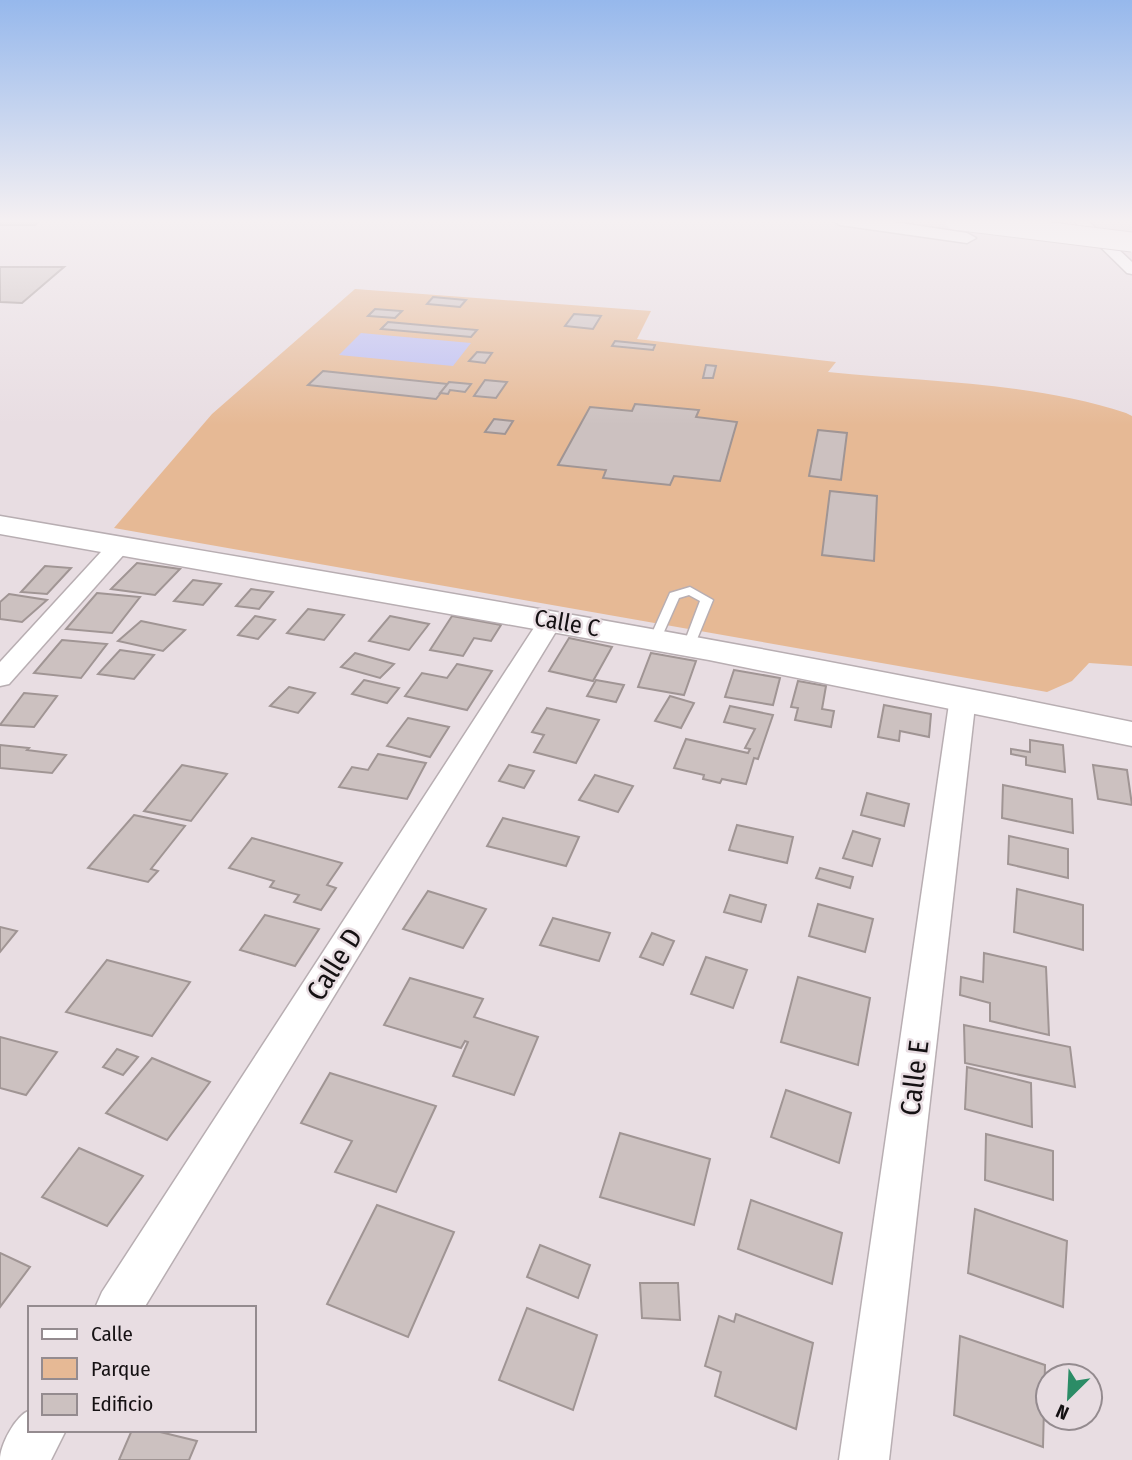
<svg xmlns="http://www.w3.org/2000/svg" width="1132" height="1460" font-family="'Fira Sans Condensed',sans-serif">
<rect width="100%" height="100%" fill="#e8dde2"/>
<path fill="#e6b995" d="M355,289l296,22 -14,28 199,23 -8,10c99,10 203,10 298,41l6,3v250l-43,-3 -17,18 -25,11 -933,-164 98,-114z"/>
<path fill="#bcbef3" d="M361,333l110,10 -18,23 -114,-11z"/>
<g fill="#ccc1c0" stroke="#a09594" stroke-width="2">
<path d="M0,220h41l-6,5h-35z"/>
<path d="M0,267h64l-42,36 -22,-1z"/>
<path d="M433,297l33,3 -6,7 -33,-3z"/>
<path d="M375,309l27,2 -7,7 -27,-2z"/>
<path d="M574,314l27,2 -8,13 -28,-3z"/>
<path d="M388,322l89,8 -6,7 -90,-8z"/>
<path d="M615,341l40,4 -2,5 -41,-4z"/>
<path d="M477,352l15,1 -7,10 -16,-2z"/>
<path d="M706,365l10,1 -3,12h-10z"/>
<path d="M323,371l125,13 -12,15 -128,-14z"/>
<path d="M485,380l22,2 -11,16 -22,-2z"/>
<path d="M449,382l22,2 -6,8 -15,-2 -2,4 -8,-1z"/>
<path d="M635,404l64,6 -3,7 41,5 -17,59 -46,-5 -4,9 -67,-7 3,-8 -48,-5 32,-58 42,4z"/>
<path d="M494,419l19,2 -8,13 -20,-2z"/>
<path d="M818,430l29,3 -6,47 -32,-4z"/>
<path d="M830,491l47,5 -3,65 -52,-6z"/>
<path d="M137,563l43,6 -25,26 -44,-6z"/>
<path d="M45,566l26,2 -24,26 -26,-2z"/>
<path d="M193,580l28,4 -18,21 -29,-4z"/>
<path d="M251,589l22,3 -14,17 -23,-3z"/>
<path d="M97,593l43,4 -28,36 -46,-4z"/>
<path d="M9,594l38,6 -25,22 -22,-3v-17z"/>
<path d="M308,609l36,6 -20,25 -37,-7z"/>
<path d="M255,616l20,4 -17,19 -20,-4z"/>
<path d="M390,616l39,8 -20,26 -40,-9z"/>
<path d="M452,616l49,9 -10,16 -17,-3 -11,18 -33,-6z"/>
<path d="M141,621l44,9 -22,21 -45,-10z"/>
<path d="M569,638l43,9 -19,34 -44,-10z"/>
<path d="M62,640l45,4 -26,34 -47,-5z"/>
<path d="M120,650l34,5 -20,24 -36,-5z"/>
<path d="M355,653l39,11 -14,14 -39,-11z"/>
<path d="M651,653l45,8 -12,34 -46,-8z"/>
<path d="M457,664l35,7 -25,39 -62,-14 17,-23 25,5z"/>
<path d="M734,670l46,8 -7,27 -48,-8z"/>
<path d="M364,680l35,8 -12,15 -35,-9z"/>
<path d="M596,680l28,5 -8,17 -29,-6z"/>
<path d="M798,681l28,5 -4,23 12,2 -3,16 -36,-7 3,-12 -7,-1z"/>
<path d="M289,687l26,6 -17,20 -28,-7z"/>
<path d="M24,693l33,3 -23,31 -34,-2z"/>
<path d="M670,696l24,7 -13,25 -26,-7z"/>
<path d="M884,705l47,9 -2,23 -29,-6 -1,10 -21,-4z"/>
<path d="M730,706l43,9 -15,44 -4,-1 -8,26 -24,-5 -2,4 -17,-4 1,-4 -30,-7 12,-29 62,14 2,-4 -5,-1 10,-19 -31,-7z"/>
<path d="M547,708l52,12 -23,43 -42,-11 10,-17 -12,-3z"/>
<path d="M408,718l41,9 -19,30 -43,-11z"/>
<path d="M1030,740l33,5 2,27 -39,-7v-8l-15,-3v-5l19,3z"/>
<path d="M0,745l29,3 -2,2 39,5 -14,18 -52,-5z"/>
<path d="M378,754l48,9 -19,36 -68,-12 13,-20 16,3z"/>
<path d="M182,765l45,9 -36,47 -47,-10z"/>
<path d="M509,765l25,6 -10,17 -25,-7z"/>
<path d="M1093,765l34,5 5,35 -34,-6z"/>
<path d="M595,775l38,11 -15,26 -39,-12z"/>
<path d="M1003,785l69,14 1,34 -71,-15z"/>
<path d="M867,793l42,11 -5,22 -43,-11z"/>
<path d="M134,815l51,11 -34,43 7,2 -10,11 -60,-14z"/>
<path d="M503,818l76,19 -13,29 -79,-20z"/>
<path d="M737,825l56,12 -6,26 -58,-13z"/>
<path d="M853,831l27,8 -8,27 -29,-8z"/>
<path d="M1009,836l59,13v29l-60,-14z"/>
<path d="M252,838l90,25 -15,22 9,3 -15,22 -27,-8 5,-7 -29,-8 4,-6 -45,-13z"/>
<path d="M820,868l33,9 -3,11 -34,-10z"/>
<path d="M1017,889l66,16v45l-69,-18z"/>
<path d="M428,891l58,18 -23,39 -60,-19z"/>
<path d="M730,895l36,10 -5,17 -37,-10z"/>
<path d="M818,904l55,15 -8,33 -56,-16z"/>
<path d="M265,915l54,14 -24,37 -55,-16z"/>
<path d="M553,918l57,15 -11,28 -59,-16z"/>
<path d="M0,927l17,4 -17,21z"/>
<path d="M652,933l22,8 -11,24 -23,-8z"/>
<path d="M984,953l62,14 3,68 -59,-14v-18l-30,-8 1,-18 22,5z"/>
<path d="M706,957l41,13 -14,38 -42,-14z"/>
<path d="M107,960l83,22 -38,54 -86,-24z"/>
<path d="M798,977l72,21 -12,67 -77,-23z"/>
<path d="M410,978l73,21 -9,18 64,20 -24,58 -61,-19 15,-34 -3,-1 -4,7 -77,-23z"/>
<path d="M964,1025l106,22 5,40 -110,-24z"/>
<path d="M0,1037l57,15 -31,43 -26,-7z"/>
<path d="M117,1049l21,8 -15,18 -20,-8z"/>
<path d="M152,1058l58,24 -43,58 -61,-27z"/>
<path d="M967,1067l64,16 1,44 -67,-18z"/>
<path d="M330,1073l106,33 -40,86 -61,-20 17,-31 -51,-18z"/>
<path d="M786,1090l65,23 -12,50 -68,-26z"/>
<path d="M620,1133l90,26 -16,66 -94,-28z"/>
<path d="M986,1134l67,17v49l-68,-20z"/>
<path d="M79,1148l64,28 -36,50 -65,-29z"/>
<path d="M751,1200l91,33 -10,51 -94,-35z"/>
<path d="M377,1205l77,27 -46,105 -81,-33z"/>
<path d="M975,1209l92,32 -4,66 -95,-34z"/>
<path d="M540,1245l50,20 -12,33 -51,-21z"/>
<path d="M0,1253l30,14 -30,40z"/>
<path d="M640,1283h38l2,37 -38,-2z"/>
<path d="M527,1308l70,27 -24,75 -74,-30z"/>
<path d="M736,1314l77,29 -17,86 -81,-33 6,-24 -16,-6 14,-50 15,6z"/>
<path d="M960,1336l85,29 -2,82 -89,-32z"/>
<path d="M132,1430h20l45,11 -8,19h-70z"/>
</g>
<g fill="none" stroke-linecap="round" stroke-linejoin="round">
<defs>
<path id="lane" d="M690,587l23,13 -20,49 -4,1 -6,-4 17,-45 -11,-6 -10,3 -20,45h-8l-2,-3 21,-47z"/>
<g id="street">
<path d="M1073,220h14l45,42v12l-5,-1z"/>
<path d="M119,539l8,2 3,5 -3,5 -118,133 -9,2v-24l111,-121z"/>
<path d="M551,613l9,2 3,5 -419,688h-49l7,-16 437,-672 3,-5z"/>
<path d="M963,689l10,2 3,6 -87,763h-50l111,-763 3,-6z"/>
<path d="M30,1410v20h36l-15,30h-51c0,-15 15,-44 30,-50z"/>
</g>
<path id="secondary" d="M0,516c378,65 756,127 1132,206v24l-423,-86 -709,-126z"/>
<path id="highway" d="M832,220h48l87,13 9,5 -9,5 -127,-18z"/>
</defs>
<use href="#lane" stroke="#b8aeb2" stroke-width="3"/>
<use href="#street" stroke="#b8aeb2" stroke-width="3"/>
<use href="#secondary" stroke="#b8aeb2" stroke-width="3"/>
<use href="#highway" stroke="#b8aeb2" stroke-width="3"/>
<use href="#lane" fill="#fff" fill-rule="evenodd"/>
<use href="#street" fill="#fff" fill-rule="evenodd"/>
<use href="#secondary" fill="#fff" fill-rule="evenodd"/>
<use href="#highway" fill="#fff" fill-rule="evenodd"/>
<defs>
<path id="highway-bridge" d="M954,220l178,22"/>
</defs>
<use href="#highway-bridge" stroke="#b8aeb2" stroke-width="21" stroke-linecap="butt"/>
<use href="#highway-bridge" stroke="#fff" stroke-width="19"/>
</g>
<linearGradient id="sky" x2="0" y2="1"><stop stop-color="#96b8ec"/><stop offset="0.52" stop-color="#f5f0f2"/><stop offset="1" stop-color="#f5f0f2" stop-opacity="0"/></linearGradient>
<rect width="1132" height="425" fill="url(#sky)"/>
<g text-anchor="middle" stroke-width="5" stroke-linejoin="round" paint-order="stroke">
<g font-size="24" fill="#151113" stroke="#e8dde2">
<text transform="translate(567 623) rotate(10)" y="8">Calle C</text>
</g>
<g font-size="28" fill="#151113" stroke="#e8dde2">
<text transform="translate(334 964) rotate(-58)" y="10">Calle D</text>
<text transform="translate(914 1078) rotate(-83)" y="10">Calle E</text>
</g>
</g>
<rect x="28" y="1306" width="228" height="126" fill="#e8dde2" stroke="#948b8f" stroke-width="2"/>
<rect x="42" y="1329" width="35" height="10" fill="#ffffff" stroke="#948b8f" stroke-width="2"/>
<text x="91" y="1341" font-size="21" fill="#151113">Calle</text>
<rect x="42" y="1358" width="35" height="21" fill="#e6b995" stroke="#948b8f" stroke-width="2"/>
<text x="91" y="1376" font-size="21" fill="#151113">Parque</text>
<rect x="42" y="1394" width="35" height="21" fill="#ccc1c0" stroke="#948b8f" stroke-width="2"/>
<text x="91" y="1411" font-size="21" fill="#151113">Edificio</text>
<g transform="translate(1069 1397) rotate(204)"><circle r="33" fill="#e8dde2" stroke="#948b8f" stroke-width="2"/>
<path d="M0-5L12 26L0 18L-12 26Z" fill="#2b8c66"/>
<text y="-10" font-size="19" font-weight="bold" text-anchor="middle" fill="#151113">N</text>
</g>
</svg>
